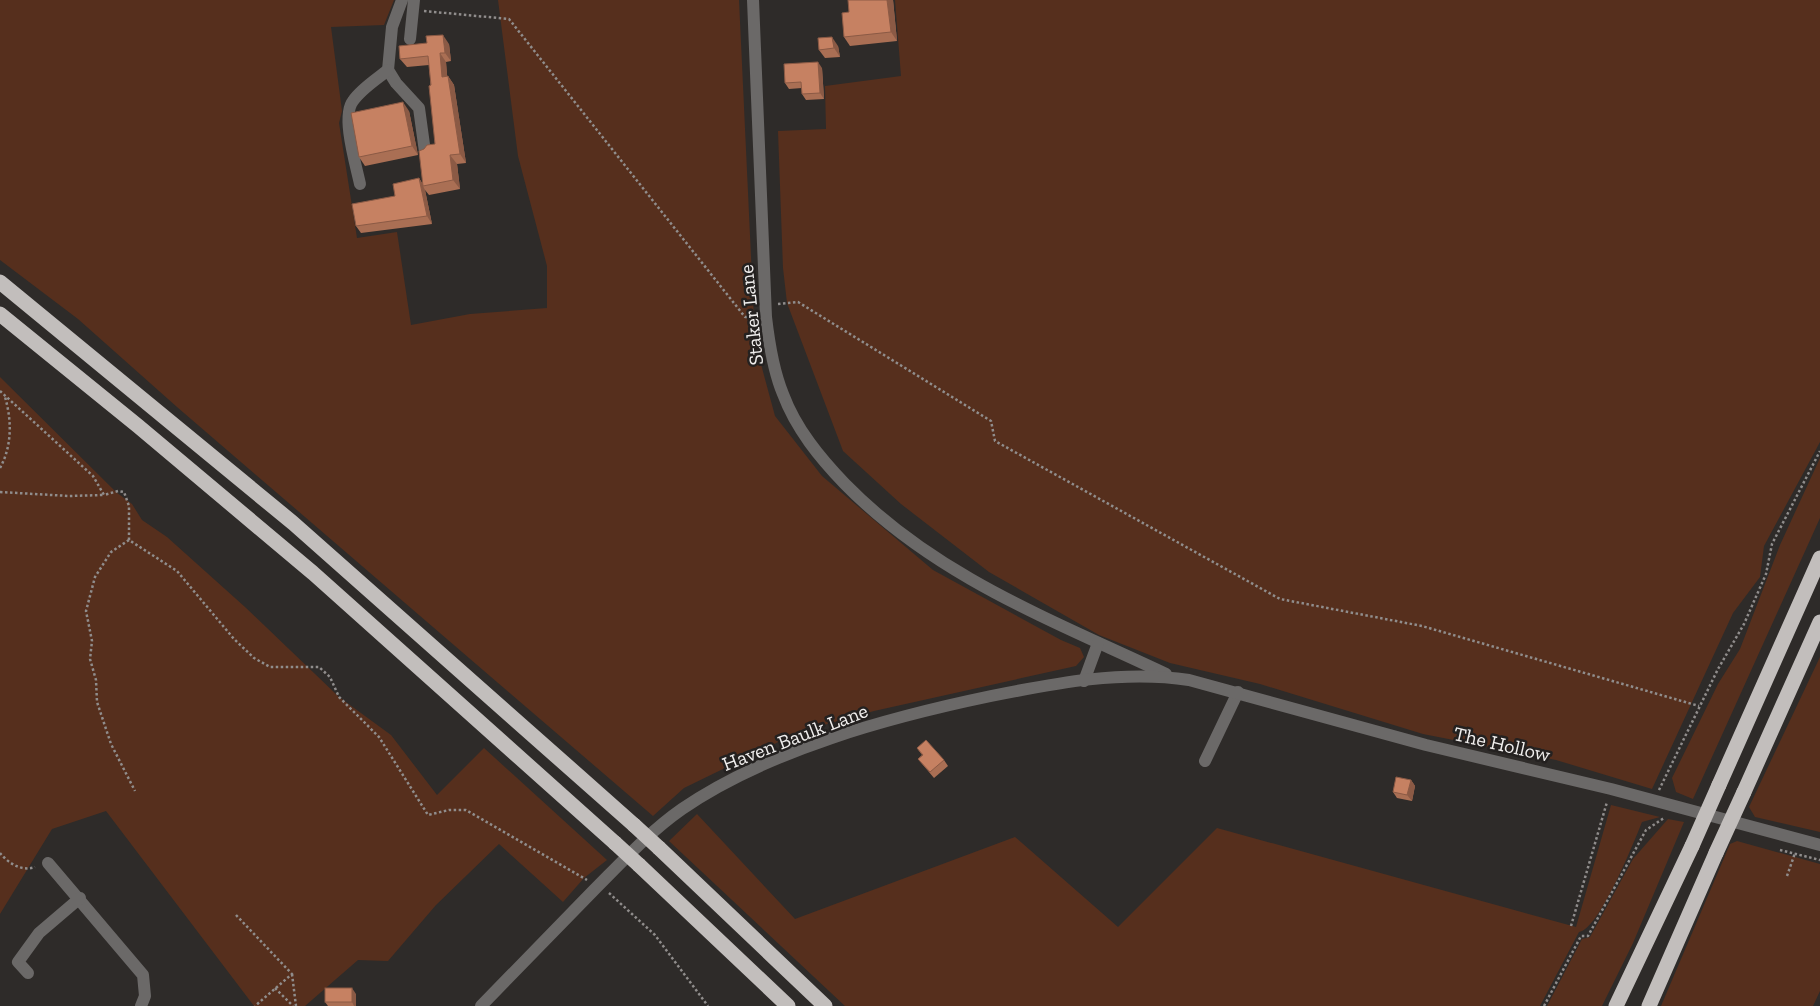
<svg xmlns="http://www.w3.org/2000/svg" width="1820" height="1006" font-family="'Zilla Slab',serif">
<rect width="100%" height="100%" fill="#2e2b29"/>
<g fill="#562f1d">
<path d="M0,0h394l-10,25 -53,2 11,84 -3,12 18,115 40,-6 14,93 59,-11 77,-6v-42l-29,-110 -20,-156h241l16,342 20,74 47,60 111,94 128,70 19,8 4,9 -8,9 -202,45 -75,21 -115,56 -31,28 -476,-409 -99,-88 -78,-59z"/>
<path d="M895,0h925v442l-56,104 -4,31 -27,36 -81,176 -96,-29 -133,-26 -163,-50 -90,-21 -71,-28 -110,-63 -88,-68 -58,-53 -56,-148 -4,-35 -5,-137 48,-2 -1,-43 76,-10z"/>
<path d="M0,377l116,115 16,12 10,16 25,17 78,70 94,90 52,38 46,60 47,-47 123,112 -23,18 -21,24 -64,-58 -63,61 -48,56 -30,-1 -53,46h-51l-148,-195 -54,18 -52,85z"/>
<path d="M1820,458v60l-127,281 -17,-7 -4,-14 46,-94 22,-35 40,-104z"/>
<path d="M1820,657v175l-65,-15 -6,-10z"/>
<path d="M1611,805l49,12 -18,5c-8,20 -43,108 -63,110l-39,74h-695l-176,-165 28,-27 98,105 220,-82 103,90 99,-99 359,99z"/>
<path d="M1668,819l16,3 -51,121 -31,63h-55l35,-67 8,-2 43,-78z"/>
<path d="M1737,841l83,23v127l-7,15h-152l69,-162z"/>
</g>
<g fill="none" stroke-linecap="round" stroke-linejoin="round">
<g stroke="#908d8c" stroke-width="2.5" stroke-dasharray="2.5 2.5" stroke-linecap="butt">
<path d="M424,11l85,8 236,298h9"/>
<path d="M778,304l20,-2 193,119 4,20 285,158 142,27 277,80"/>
<path d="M0,391l93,85 11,19 14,-4 6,1 5,14v34l48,31 57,68 20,19 16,9h49l11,10 9,20 40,40 49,78 21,-5h17l121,70"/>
<path d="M0,468c12,-22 12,-47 5,-71"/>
<path d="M0,492l69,4 35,-1"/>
<path d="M129,540l-18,12 -16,25 -9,34 6,30 -2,18 6,21 1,22 14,42 24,47"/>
<path d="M1659,790l59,-121 26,-45 22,-50 6,-30 48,-93"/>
<path d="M1780,850l40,10"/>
<path d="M0,853c8,10 22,19 35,14"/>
<path d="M1787,876l8,-23"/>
<path d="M609,893l46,42 53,71"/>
<path d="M236,915l56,59 -37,32"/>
<path d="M1571,926l36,-124"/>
<path d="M292,974l4,32"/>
<path d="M275,988l18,18"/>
<path d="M1544,1006l37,-70h7l58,-106 18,-12"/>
</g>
<g stroke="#6b6968" stroke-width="12">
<path d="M402,0l-10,27 -4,43 8,13 23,25 6,44"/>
<path d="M753,0l13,317c3,26 7,53 17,77 13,35 37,64 62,90 91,93 207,136 321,190"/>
<path d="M410,39l4,-39"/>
<path d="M360,184c-4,-19 -19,-68 -7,-83 8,-12 24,-22 35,-31"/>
<path d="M1084,681l14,-38"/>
<path d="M1205,761l33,-69"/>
<path d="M48,863l95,112 2,21 -4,10"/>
<path d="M28,973l-10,-11 21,-29 41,-35"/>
<path d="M481,1006c37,-38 74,-76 111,-114 29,-29 57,-60 90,-83 86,-59 208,-92 309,-113 65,-13 132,-26 198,-16l237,65 185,44 209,56"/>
</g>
<g stroke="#c2bebc" stroke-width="15">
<path d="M0,282l293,241 341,302"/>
<path d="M0,314l138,112 175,147 302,270"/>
<path d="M1719,785l101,-227"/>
<path d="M1744,792l76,-170"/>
<path d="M659,848l166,158"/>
<path d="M639,865l149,141"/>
<path d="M1616,1006l76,-160"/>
<path d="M1649,1006l67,-153"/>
</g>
<g stroke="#c2bebc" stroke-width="15">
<path d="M634,825l25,23"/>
<path d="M615,843l24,22"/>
<path d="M1692,846l27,-61"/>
<path d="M1716,853l28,-61"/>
</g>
</g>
<g fill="#aa6f54">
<path d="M893,0l4,41 -47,5 -6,-9 5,-25z"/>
<path d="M449,44l2,17 -5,1 1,14h1l6,9 12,78 -9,1 3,25 -31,6 -4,-5 7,34 -71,9 -5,-7 63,-48 3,5 2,-34 11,-5 -6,-79 -22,2 -7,-8z"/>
<path d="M838,46l2,11 -15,1 -6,-8z"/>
<path d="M822,68l2,31 -18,1 -4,-6v-6l-13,1 -4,-6z"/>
<path d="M409,111l9,44 -53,11 -6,-9z"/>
<path d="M917,748l27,12 4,6 -14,12 -16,-19 4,-4z"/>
<path d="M1411,780l4,6 -3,15 -15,-3 -4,-6z"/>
<path d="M356,994v12h-28l-3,-4z"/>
</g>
<g fill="#8b5a45">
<path d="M887,0h6l4,41 -6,-9z"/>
<path d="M443,35l6,9 2,17 -6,-8z"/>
<path d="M832,37l6,9 2,11 -6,-9z"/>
<path d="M440,53l6,9 2,24 -6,-9z"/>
<path d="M818,62l4,6 2,31 -4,-6z"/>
<path d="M448,76l6,9 12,78 -6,-9z"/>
<path d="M403,102l6,9 9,44 -6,-9z"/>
<path d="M450,155l7,9 3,25 -7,-9z"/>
<path d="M419,178l5,8h-1l2,4 7,34 -5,-8z"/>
<path d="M1411,780l4,6 -3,15 -5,-6z"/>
<path d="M352,988l4,6v12h-2l-2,-4z"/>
</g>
<g fill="#c68162" stroke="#8b5a45">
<path d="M848,0h39l4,32 -47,5 -2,-24 7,-1z"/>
<path d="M443,35l2,18h-5l2,24 6,-1 12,78 -10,1 3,25 -30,6 -4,-35 5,-2 3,-4 8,-1 -6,-58 2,-1 -3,-29 -28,3 -1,-13 28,-3 -1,-7z"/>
<path d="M832,37l2,11 -15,2 -1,-12z"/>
<path d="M818,62l2,31 -18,1 -1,-12 -16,1 -1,-19z"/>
<path d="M403,102l9,44 -53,11 -8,-44z"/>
<path d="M419,178l8,38 -71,10 -4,-22 43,-8 -2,-12z"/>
<path d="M926,740l18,20 -14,12 -12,-13 5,-4 -6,-7z"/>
<path d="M1396,777l15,3 -4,15 -14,-3z"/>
<rect x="325" y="988" width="27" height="14"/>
</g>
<g text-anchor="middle" stroke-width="5" stroke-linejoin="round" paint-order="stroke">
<g font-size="20" fill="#f1efee" stroke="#242120">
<text transform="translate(751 315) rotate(-96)" y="7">Staker Lane</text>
<text transform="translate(795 737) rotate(-21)" y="7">Haven Baulk Lane</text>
<text transform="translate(1502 744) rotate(13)" y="7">The Hollow</text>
</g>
</g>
</svg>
